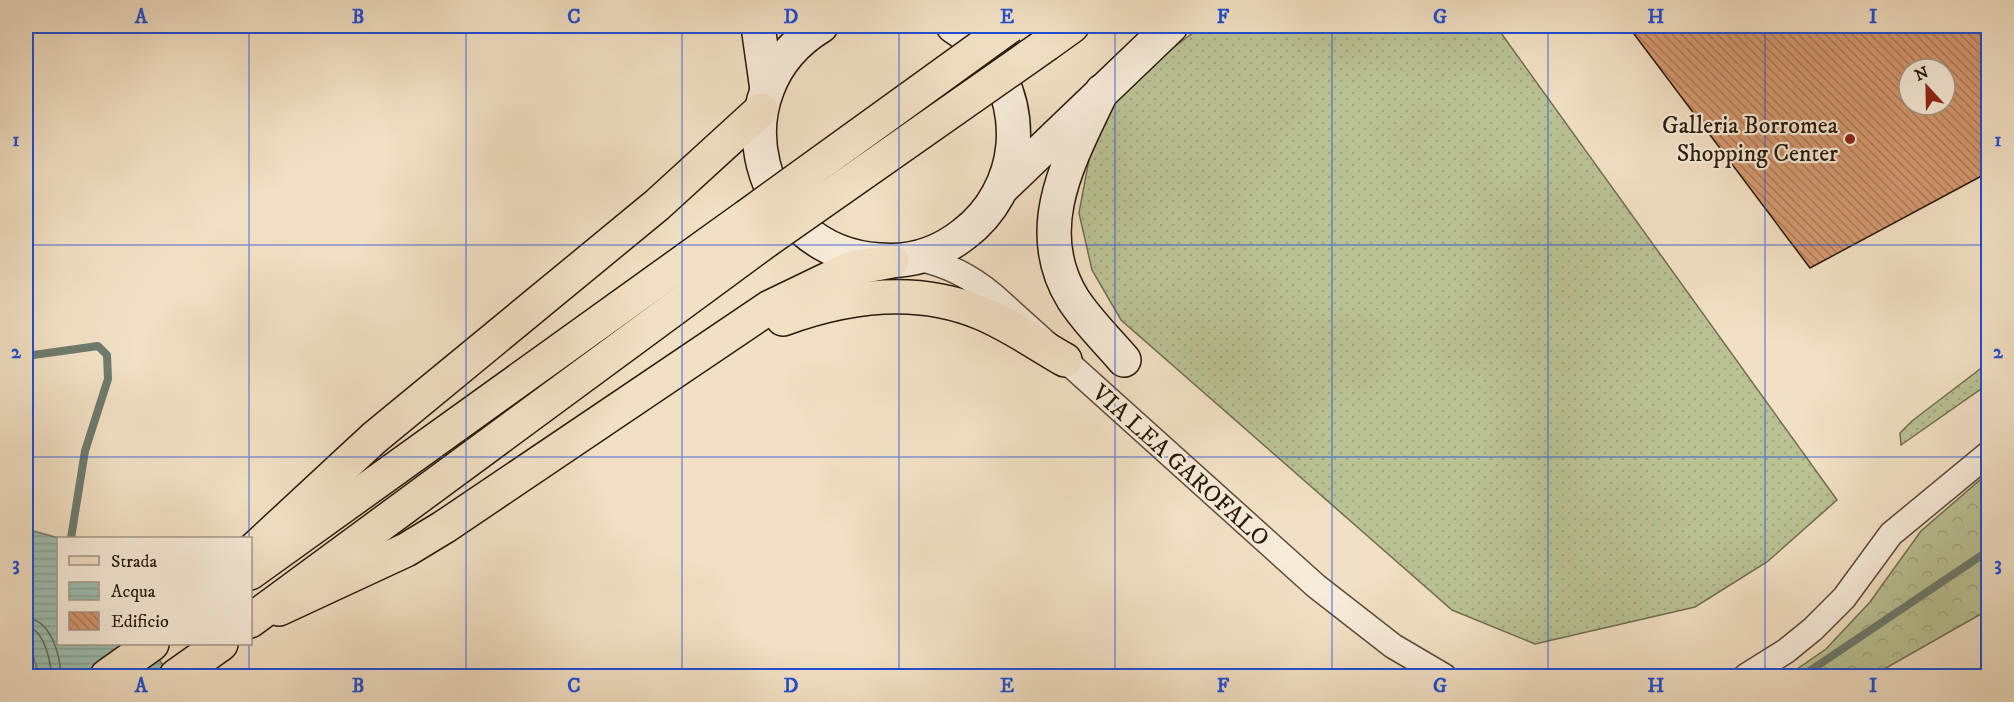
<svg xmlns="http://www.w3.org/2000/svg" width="2014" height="702" font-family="'IM FELL DW Pica',serif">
<defs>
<pattern id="grass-dots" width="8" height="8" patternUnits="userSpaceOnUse" patternTransform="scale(1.5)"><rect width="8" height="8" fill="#bac294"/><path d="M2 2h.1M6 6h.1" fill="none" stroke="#a0a67e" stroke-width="1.8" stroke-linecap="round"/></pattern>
<pattern id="forest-crowns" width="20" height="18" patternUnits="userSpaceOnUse" patternTransform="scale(1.5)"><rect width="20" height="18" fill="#bac294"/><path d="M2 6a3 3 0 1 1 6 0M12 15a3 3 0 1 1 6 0" fill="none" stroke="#a0a67e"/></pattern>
<pattern id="park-tufts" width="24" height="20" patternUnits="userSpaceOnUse" patternTransform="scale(1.5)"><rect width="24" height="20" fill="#bac294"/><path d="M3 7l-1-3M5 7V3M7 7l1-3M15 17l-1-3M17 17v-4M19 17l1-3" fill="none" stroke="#a0a67e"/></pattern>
<pattern id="water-rules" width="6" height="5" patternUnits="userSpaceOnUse" patternTransform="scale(1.5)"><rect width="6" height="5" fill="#9cbdb0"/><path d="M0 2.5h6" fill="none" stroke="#86a296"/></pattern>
<pattern id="building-back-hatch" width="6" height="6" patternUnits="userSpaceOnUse" patternTransform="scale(1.5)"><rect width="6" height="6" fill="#d4986f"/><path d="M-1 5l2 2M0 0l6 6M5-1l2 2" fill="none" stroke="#ac7b59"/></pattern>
</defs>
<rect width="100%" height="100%" fill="#f2e0c4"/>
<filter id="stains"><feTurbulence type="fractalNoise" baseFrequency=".00333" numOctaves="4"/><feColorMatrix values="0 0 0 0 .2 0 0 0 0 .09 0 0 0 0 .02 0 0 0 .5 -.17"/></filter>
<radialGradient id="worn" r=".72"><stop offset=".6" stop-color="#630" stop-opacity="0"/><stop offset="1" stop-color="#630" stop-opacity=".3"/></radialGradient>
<g fill="url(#grass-dots)" stroke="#726e4f" stroke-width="1.5">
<path d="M1202,26h294l341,474 -70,62 -72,45 -160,37 -83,-34 -331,-290 -29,-50 -13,-57 14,-75 31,-53z"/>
<path d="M1988,363v21l-87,61 -1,-12 12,-12z"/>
</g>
<path fill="url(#forest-crowns)" stroke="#726e4f" stroke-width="1.5" d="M1988,473v137l-116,66h-85l39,-27 44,-47 51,-71z"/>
<path fill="url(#park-tufts)" stroke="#726e4f" stroke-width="1.5" d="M26,631l13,45h-13z"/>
<path fill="url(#water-rules)" stroke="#6e7b6e" stroke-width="1.5" d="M26,529l33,9 -1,106h90l23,32h-132l-13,-45z"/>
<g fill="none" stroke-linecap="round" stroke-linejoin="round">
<g stroke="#626b5d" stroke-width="1.5">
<path d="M26,618c25,1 34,37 35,58"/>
<path d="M26,627c18,1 24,33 26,49"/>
</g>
<g stroke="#6e7b6e" stroke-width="8">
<path d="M26,356l72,-10 9,9 1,24 -23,72 -14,87"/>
<path d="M1802,676l186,-125"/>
</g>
</g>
<path fill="url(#building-back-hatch)" stroke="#29190a" stroke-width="1.5" fill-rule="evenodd" d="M1628,26h361v146l-179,96zM1909,69h36v36h-36z"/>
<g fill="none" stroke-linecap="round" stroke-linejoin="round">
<defs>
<g id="street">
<path d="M917,258c31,7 53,18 77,38l322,290 77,60 51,30"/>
<path d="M1746,676l40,-25 27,-22 31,-31 47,-64 97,-80"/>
</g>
<g id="secondary">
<path d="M758,26l9,64"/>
<path d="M821,26c-107,65 -66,226 58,234 31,3 61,-7 85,-26 28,-21 46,-54 49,-89 4,-49 -19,-93 -60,-119"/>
<path d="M1102,91c-31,66 -73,137 -29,208 14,22 34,41 51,61"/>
<path d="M1003,187l168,-161"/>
</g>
<g id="primary">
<path d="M783,319c63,-23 133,-33 198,-6 29,12 56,31 84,47"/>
<path d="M250,553l124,-115 283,-233 104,-95"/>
<path d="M279,609l127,-59 38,-23 326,-220 79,-38 43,-8"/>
<path d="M107,676l45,-32"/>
<path d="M176,676l45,-32"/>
</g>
<g id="highway">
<path d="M1047,44l25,-18"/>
<path d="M250,573l497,-357"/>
<path d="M250,621l516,-380"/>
</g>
</defs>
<use href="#street" stroke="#5b4b38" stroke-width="27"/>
<use href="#secondary" stroke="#29190a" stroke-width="36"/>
<use href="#primary" stroke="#29190a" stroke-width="36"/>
<use href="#highway" stroke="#29190a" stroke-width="36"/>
<use href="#street" stroke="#f7ebd9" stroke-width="24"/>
<use href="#secondary" stroke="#f7ebd9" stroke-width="33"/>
<use href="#primary" stroke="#f2e0c4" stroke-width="33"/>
<use href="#highway" stroke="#f2e0c4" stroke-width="33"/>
<defs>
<g id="highway-bridge">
<path d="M747,216l263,-190"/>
<path d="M766,241l281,-197"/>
</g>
</defs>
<use href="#highway-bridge" stroke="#29190a" stroke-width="36" stroke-linecap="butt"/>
<use href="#highway-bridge" stroke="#f2e0c4" stroke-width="33"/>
</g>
<path fill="none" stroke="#1d4ed8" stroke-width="1.5" stroke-opacity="0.55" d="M249,26v512M466,26v650M682,26v650M899,26v650M1115,26v650M1332,26v650M1548,26v650M1765,26v650M26,245h1962M26,457h1962M249,644v32"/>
<circle fill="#8f2418" stroke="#f7ebd9" stroke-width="2" cx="1850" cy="139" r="6"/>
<g text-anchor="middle" stroke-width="4.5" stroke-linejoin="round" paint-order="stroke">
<g font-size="24" fill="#29190a" stroke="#f7ebd9" text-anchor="end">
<text x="1838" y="133">Galleria Borromea<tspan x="1838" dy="28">Shopping Center</tspan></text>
</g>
<g font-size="24" fill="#29190a" stroke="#f7ebd9">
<text transform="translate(1181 465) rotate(42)" y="8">VIA LEA GAROFALO</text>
</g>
</g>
<rect width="2014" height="702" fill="none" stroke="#f2e0c4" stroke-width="66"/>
<rect x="57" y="537" width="195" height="108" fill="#f7ebd9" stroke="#a59786" stroke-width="1.5"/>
<rect x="69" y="556" width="30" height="9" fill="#f2e0c4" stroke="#a59786" stroke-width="1.5"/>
<text x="111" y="567" font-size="18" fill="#29190a">Strada</text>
<rect x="69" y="582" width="30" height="18" fill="url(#water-rules)" stroke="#a59786" stroke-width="1.5"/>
<text x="111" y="597" font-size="18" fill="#29190a">Acqua</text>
<rect x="69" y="612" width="30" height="18" fill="url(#building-back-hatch)" stroke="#a59786" stroke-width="1.5"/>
<text x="111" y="627" font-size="18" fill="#29190a">Edificio</text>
<g transform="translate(1927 87) rotate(338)"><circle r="28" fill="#f7ebd9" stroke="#a59786" stroke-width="1.5"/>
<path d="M0-4.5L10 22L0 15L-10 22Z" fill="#8f2418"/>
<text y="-9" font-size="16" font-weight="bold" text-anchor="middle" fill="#29190a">N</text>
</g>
<rect x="33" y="33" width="1948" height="636" fill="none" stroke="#1d4ed8" stroke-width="2"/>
<g font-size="20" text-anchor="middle" font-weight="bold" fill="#1d4ed8">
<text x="141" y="23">A</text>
<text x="358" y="23">B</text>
<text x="574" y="23">C</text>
<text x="791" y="23">D</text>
<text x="1007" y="23">E</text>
<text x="1223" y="23">F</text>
<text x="1440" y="23">G</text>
<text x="1656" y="23">H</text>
<text x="1873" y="23">I</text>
<text x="16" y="146">1</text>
<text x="1998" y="146">1</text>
<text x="16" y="358">2</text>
<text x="1998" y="358">2</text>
<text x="16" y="570">3</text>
<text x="1998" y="570">3</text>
<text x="141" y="692">A</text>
<text x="358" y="692">B</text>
<text x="574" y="692">C</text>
<text x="791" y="692">D</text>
<text x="1007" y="692">E</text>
<text x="1223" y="692">F</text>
<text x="1440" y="692">G</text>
<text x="1656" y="692">H</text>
<text x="1873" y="692">I</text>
</g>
<rect width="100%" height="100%" filter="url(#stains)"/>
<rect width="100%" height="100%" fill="url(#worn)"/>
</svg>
